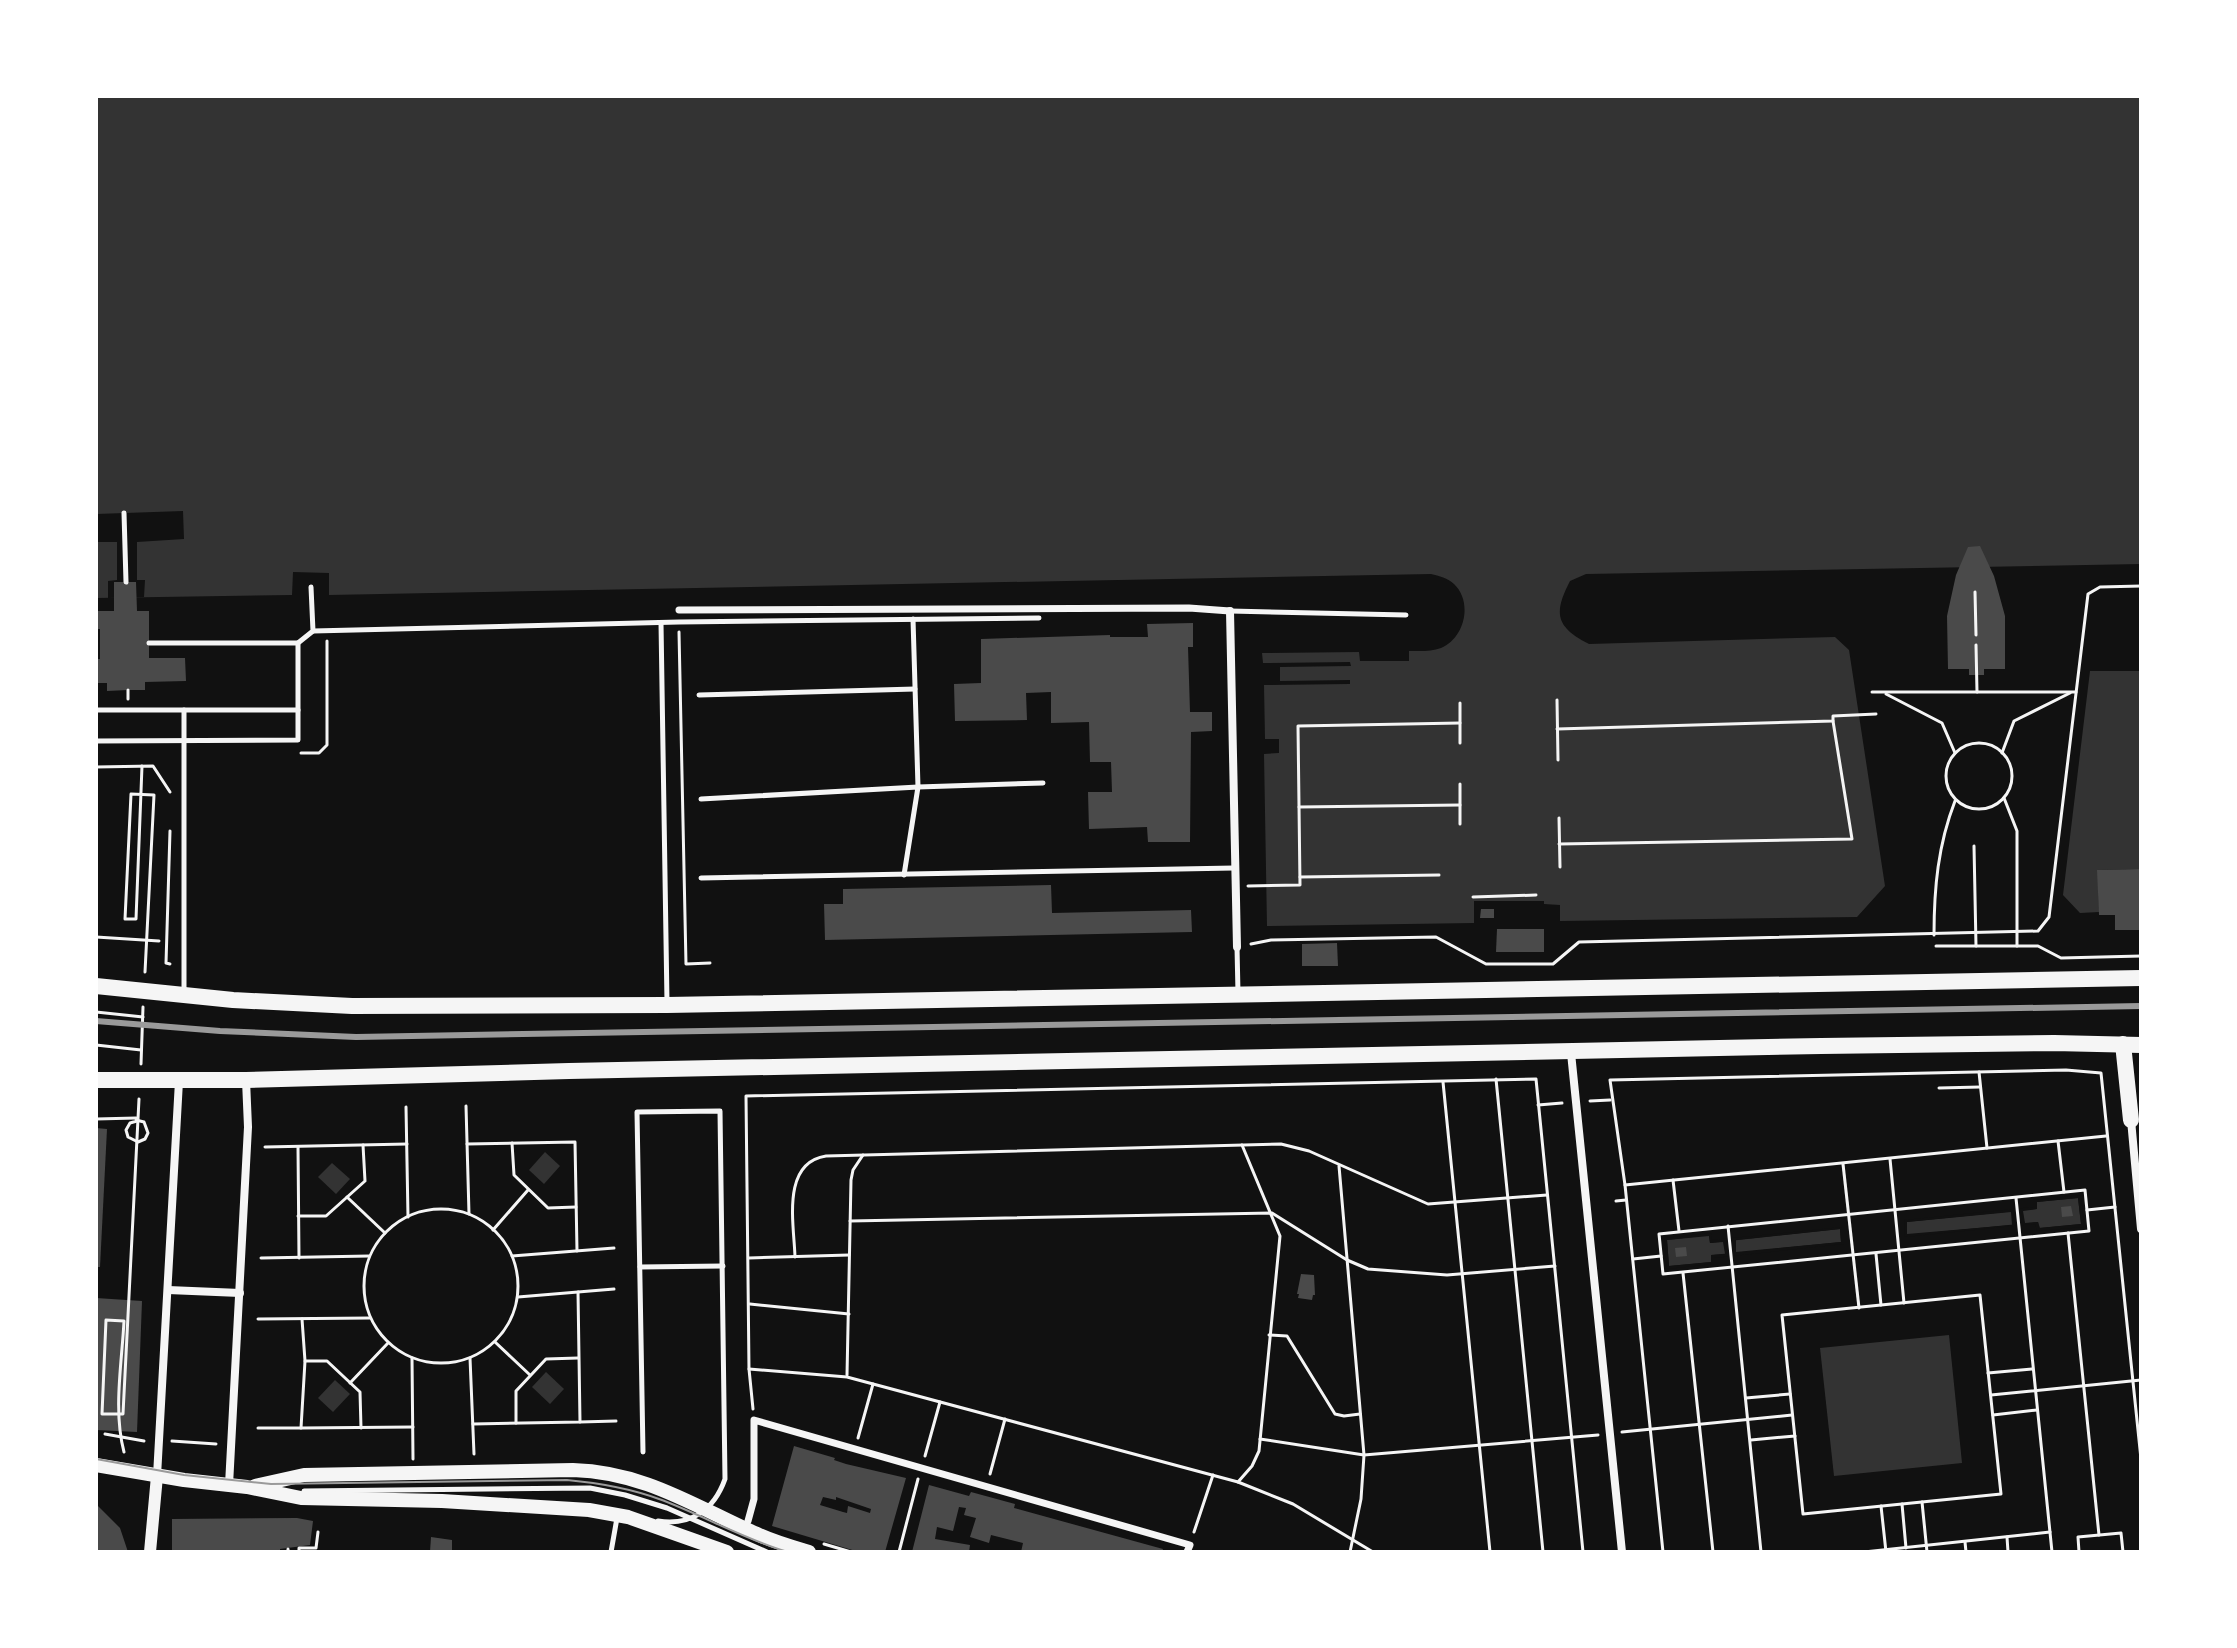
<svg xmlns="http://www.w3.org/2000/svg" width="2237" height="1648" font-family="Mulish,sans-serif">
<rect width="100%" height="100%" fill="#111"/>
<g fill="#333">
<path d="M96,96h2045v468l-555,10 -16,7c-17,33 -14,46 19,63l246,-7 14,13 36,236 -28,31 -297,4v-16l-16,-1v-3h-70v22l-207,3 -3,-172 15,-1v-14h-14l-1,-54 86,-1v-4l-70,1v-14l71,-1 -1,-4 -87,1 -1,-10 97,-1 1,9h49v-10c10,0 22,1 32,-3 24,-10 32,-46 13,-64 -6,-6 -15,-8 -23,-10l-1102,21v-22l-36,-1 -1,23 -196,3z"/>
<path d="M2090,671h51v198l-43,1 1,42 -19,1 -17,-18z"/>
<path d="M545,1152l15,14 -16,18 -15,-14z"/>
<path d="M332,1163l18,16 -14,15 -18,-17z"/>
<path d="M2078,1198l3,26 -42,4 -1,-6 -131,13 -1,-13 130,-13v-7z"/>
<path d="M1840,1229l1,13 -129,13v7l-43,4 -2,-26 42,-5 1,8z"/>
<path d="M1949,1335l13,128 -128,13 -14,-128z"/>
<path d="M546,1372l18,17 -14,15 -18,-17z"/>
<path d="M335,1380l15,14 -17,18 -15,-14z"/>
</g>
<g fill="#111" fill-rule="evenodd">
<path d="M183,511l1,28 -47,3v38h8l-1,17 -36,1v-17l9,-1v-38h-21v-28z"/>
<path d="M2081,1195l3,32 -47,4 -2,-7 -130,13 -1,-17 129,-13v-7zM2078,1198l3,26 -41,4 -2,-6 -13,1 -2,-12 14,-2v-7zM2011,1212l1,13 -105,9v-12z"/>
<path d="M1842,1227l2,17 -130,14v6l-47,5 -3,-31 47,-5 1,7zM1840,1229l1,13 -105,10v-12zM1709,1236l1,7 13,-1 2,12 -14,1v7l-42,4 -2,-26z"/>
</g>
<g fill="#4a4a4a" fill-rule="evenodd">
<path d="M1980,546l14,30 11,40v53h-21v6h-15v-6h-21l-1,-53 9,-41 12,-28z"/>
<path d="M114,582h22l1,29h12v47h36l1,23 -41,1v8h-17l-21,1v-8h-11v-24h4v-30h-4v-18h18z"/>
<path d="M1193,623v24h-5l2,65h22v19l-21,1 -1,110h-42l-1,-15 -58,2 -1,-37h24l-1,-30h-21l-1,-40 -38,1v-31l-25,1 1,27 -72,1 -1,-37 27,-1v-44l129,-4v2h38l-1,-13z"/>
<path d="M2141,869v61h-26v-15h-16l-2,-45z"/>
<path d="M1051,885l1,28 139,-3 1,22 -367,8 -1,-36h19v-15z"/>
<path d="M1481,909h13v9h-14z"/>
<path d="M1497,929h47v23h-48z"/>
<path d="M1337,943l1,23h-36v-22z"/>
<path d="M96,1128l11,1 -7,138h-4z"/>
<path d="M2071,1206l2,10 -11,1 -1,-10z"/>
<path d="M1686,1247l1,9 -11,1 -1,-9z"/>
<path d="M1301,1274l13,1 1,20h-2l-1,5 -14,-2 1,-4h-2z"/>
<path d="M96,1298l46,3 -5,131 -41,-2z"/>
<path d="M794,1446l41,12 -1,2 12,4 60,14 -21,74h-26l-87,-26zM823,1497l13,3v-3l35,12 -1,4 -22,-7 -1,7 -4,-1 -23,-7z"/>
<path d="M929,1485l40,11 2,-4 44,12 -1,4 149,41 -1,3h-141l2,-9 -32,-8 -2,8 -19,-6 6,-19 -12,-3 2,-7 -7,-1 -6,24 -16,-4 -2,12 35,6 -1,7h-57z"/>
<path d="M96,1504l24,24 8,24h-32z"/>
<path d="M297,1518l16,3 -3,24 -30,4v3h-108v-33z"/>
<path d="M431,1537l21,3v12h-22z"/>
</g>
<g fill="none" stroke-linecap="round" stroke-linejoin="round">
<g stroke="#f5f5f5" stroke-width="3">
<path d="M1975,592l1,43"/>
<path d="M679,632l7,332 24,-1"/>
<path d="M1976,645l1,47"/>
<path d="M128,690v9"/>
<path d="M1872,692h204"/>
<path d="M1886,694l56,29 13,30"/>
<path d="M1557,700l1,60"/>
<path d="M1460,703v40"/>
<path d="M1557,729l276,-8v-5l43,-2"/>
<circle cx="1979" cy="776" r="33"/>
<path d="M301,753h18l8,-8v-104"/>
<path d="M2002,753l12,-32 56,-28"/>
<path d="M142,766l-6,153h-11l6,-125 23,1 -9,177"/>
<path d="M96,767l57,-1 17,26"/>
<path d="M1460,784v40"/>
<path d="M2004,798l13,33v115"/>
<path d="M1299,807l161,-2"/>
<path d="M1559,818l1,49"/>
<path d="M170,831l-4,132 4,1"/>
<path d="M1559,844l293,-5 -19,-118"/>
<path d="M1974,846l2,100"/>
<path d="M1300,877l139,-2"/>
<path d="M1248,886l52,-1 -2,-159 162,-3"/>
<path d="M1473,897l63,-2"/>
<path d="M1934,935c0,-47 4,-90 21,-134"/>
<path d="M96,937l63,4"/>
<path d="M1251,944l20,-4 165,-3 50,27h67l26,-22 459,-11 11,-14 39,-323 12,-7 41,-1"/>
<path d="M1936,946h102l23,12 80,-2"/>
<path d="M96,1012l47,5"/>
<path d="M96,1045l45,5"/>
<path d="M141,1064l2,-57"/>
<path d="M1979,1072l8,76"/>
<path d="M1496,1079l47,473"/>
<path d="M1443,1082l47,470"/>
<path d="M1939,1088l41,-1"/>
<path d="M1590,1101l20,-1"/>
<path d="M1538,1105l24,-2"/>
<path d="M466,1106l3,108"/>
<path d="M406,1107l2,110"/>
<path d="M96,1119l40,-1"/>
<path d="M136,1120l8,2 4,11 -3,6 -7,3 -10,-5 -2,-7 4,-7 7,-2"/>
<path d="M2058,1141l6,51"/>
<path d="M512,1143l2,32 34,33 28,-1"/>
<path d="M467,1144l108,-2 2,109"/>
<path d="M265,1147l142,-3"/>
<path d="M298,1147l1,111"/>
<path d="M1890,1159l14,144"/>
<path d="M1843,1164l16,144"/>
<path d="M1339,1166l25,289 -3,44 -11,53"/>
<path d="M1673,1180l6,51"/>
<path d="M1625,1185l481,-49"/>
<path d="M2085,1190l4,41 -426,43 -4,-40z"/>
<path d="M347,1197l38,36"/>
<path d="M2016,1198l36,354"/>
<path d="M1616,1201l10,-1"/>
<circle cx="441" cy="1286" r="77"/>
<path d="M2087,1210l28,-3"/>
<path d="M298,1216h28l39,-35 -2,-36"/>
<path d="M850,1221l422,-8 75,47 21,9 79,6 108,-9"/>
<path d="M1728,1226l33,326"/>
<path d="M493,1230l35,-40"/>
<path d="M2068,1233l31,302"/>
<path d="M1876,1254l5,51"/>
<path d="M512,1256l102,-8"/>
<path d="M795,1257c-1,-33 -14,-94 31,-101l455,-12 28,7 119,53 119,-9"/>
<path d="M261,1258l108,-2"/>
<path d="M749,1258l100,-3"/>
<path d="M1633,1259l28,-3"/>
<path d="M1683,1273l30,279"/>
<path d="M1980,1295l21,199 -198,20 -21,-199z"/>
<path d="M518,1297l96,-8"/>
<path d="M750,1304l99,10"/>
<path d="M258,1319l112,-1"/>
<path d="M302,1319l3,42 -4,67 112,-1"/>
<path d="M1269,1335l18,1 48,78 9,2 16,-2"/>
<path d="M495,1342l35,33"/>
<path d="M412,1358l1,101"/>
<path d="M470,1358l4,96"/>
<path d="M305,1361h22l33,31 1,36"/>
<path d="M749,1369l98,8 391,105 55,22 80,48"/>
<path d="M1988,1373l44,-4"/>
<path d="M847,1375l4,-195 2,-10 10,-15"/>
<path d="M350,1383l38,-40"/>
<path d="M1991,1395l150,-15"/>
<path d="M1746,1398l44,-4"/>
<path d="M753,1409l-4,-40 -3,-273 790,-17 47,473"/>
<path d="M1993,1415l44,-5"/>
<path d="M580,1422l36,-1"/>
<path d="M516,1423v-32l30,-32 32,-1"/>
<path d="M473,1424l107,-2 -2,-130"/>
<path d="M258,1428h43"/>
<path d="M1622,1432l170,-17"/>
<path d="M105,1434l39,7"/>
<path d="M858,1438l15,-54"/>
<path d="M1260,1439l104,16 234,-20"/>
<path d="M1751,1440l44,-4"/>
<path d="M172,1441l44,3"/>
<path d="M124,1452c-11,-41 -2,-90 0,-131l-18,-1 -4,94h21l16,-315"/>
<path d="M925,1456l15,-54"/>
<path d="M990,1474l15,-55"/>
<path d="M1238,1482l14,-16 7,-15 21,-215 -38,-91"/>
<path d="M1922,1502l5,50"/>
<path d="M1902,1504l4,44"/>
<path d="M1881,1506l5,46"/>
<path d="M1194,1532l19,-57"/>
<path d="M2007,1537l1,15"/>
<path d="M1965,1542l1,10"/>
<path d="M824,1544l27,8"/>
<path d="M288,1552v-3"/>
<path d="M299,1552v-4h17l2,-16"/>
<path d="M899,1552l19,-73"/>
<path d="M1663,1552l-38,-367 -15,-105 456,-10 35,3 40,386"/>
<path d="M1864,1552l186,-20"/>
<path d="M2079,1552l-1,-15 43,-4 2,19"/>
</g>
<g stroke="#f5f5f5" stroke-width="5">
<path d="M124,513l2,69"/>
<path d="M1230,611l176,4"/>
<path d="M913,619l5,168 125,-4"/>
<path d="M661,623l6,379"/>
<path d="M313,631l366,-9 360,-4"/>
<path d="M149,643h149"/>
<path d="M699,695l216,-6"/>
<path d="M96,710h202"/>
<path d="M184,710v281"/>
<path d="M96,741l202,-1v-97l15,-12 -2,-44"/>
<path d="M701,799l217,-12 -14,88"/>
<path d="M701,878l533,-10"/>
<path d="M1237,947l1,46"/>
<path d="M640,1267l83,-1"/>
<path d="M643,1452l-6,-340 83,-1 5,368c-11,31 -34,47 -67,42"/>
<path d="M304,1491l286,-3 35,7 42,13 100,44"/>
<path d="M611,1552l6,-34"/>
</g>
<g stroke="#f5f5f5" stroke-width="7">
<path d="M679,610l510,-2 41,3"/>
<path d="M748,1521l6,-22v-79l436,125 -3,7"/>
</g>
<g stroke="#f5f5f5" stroke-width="8">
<path d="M1230,611l7,336"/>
<path d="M1571,1053l51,499"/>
<path d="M2131,1120l10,109"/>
<path d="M168,1290l72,3"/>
<path d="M157,1476l22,-395"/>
<path d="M229,1485l19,-358 -2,-47"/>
</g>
<path stroke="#f5f5f5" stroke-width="12" d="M150,1552l7,-76"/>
<g stroke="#f5f5f5" stroke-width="14">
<path d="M96,1465l88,15 63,7 54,11 141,3 147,9 39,7 99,35"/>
<path d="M255,1486l49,-11 269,-5c71,2 121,36 184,64 17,8 35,13 52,18"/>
</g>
<g stroke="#f5f5f5" stroke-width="16">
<path d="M96,986l137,14 119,6 315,-1 1474,-27"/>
<path d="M2123,1044l8,76"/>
<path d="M96,1080h150l323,-9 1252,-25 233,-3 87,2"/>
</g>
<path stroke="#9a9a9a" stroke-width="2" d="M96,1459l88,16 87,9 296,-4c32,3 62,8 92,19 44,16 84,40 129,53"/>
<path stroke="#9a9a9a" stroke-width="6" d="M96,1021l124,10 136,6 1785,-31"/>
</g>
<rect width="2237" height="1648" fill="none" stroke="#ffffff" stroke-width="196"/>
</svg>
